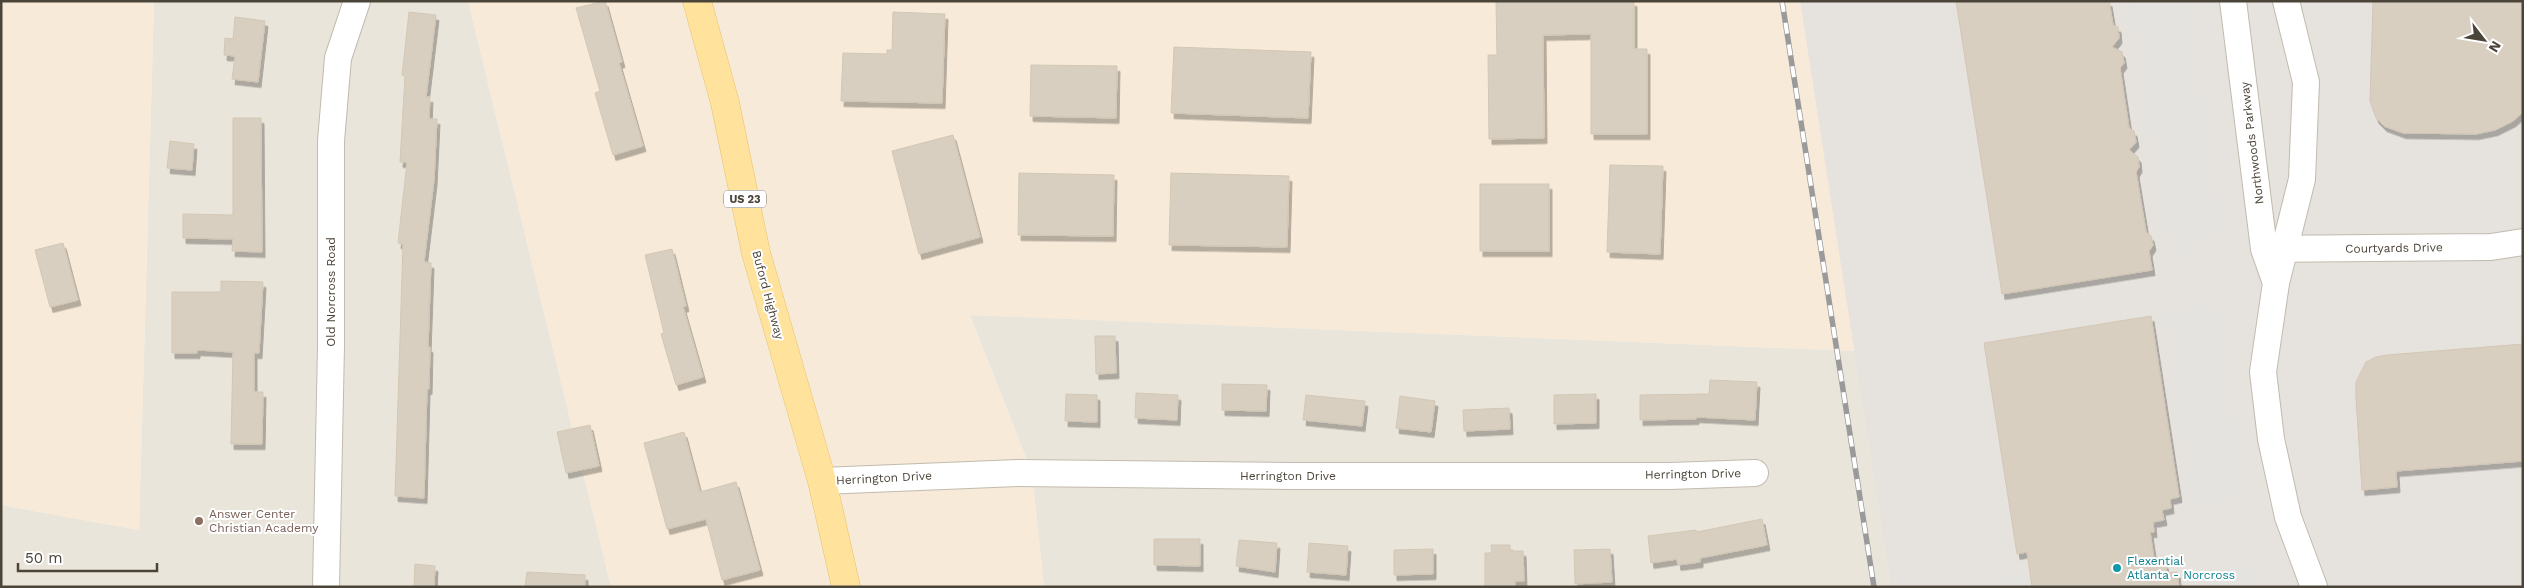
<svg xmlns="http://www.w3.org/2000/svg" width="2524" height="588" font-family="'Work Sans',sans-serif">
<defs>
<filter id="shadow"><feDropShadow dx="3" dy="5.5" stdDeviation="0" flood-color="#0004"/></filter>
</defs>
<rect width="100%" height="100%" fill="#f6f3ec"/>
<g fill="#eae5da">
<path d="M154,1h314l143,586h-610v-82l138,25z"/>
<path d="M970,315l885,36 36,236h-847l-12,-114z"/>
</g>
<g fill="#f7ead8">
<path d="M1,1h153l-15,529 -138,-25z"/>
<path d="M468,1h1332l55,350 -885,-36 62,158 12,114h-433z"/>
</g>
<path fill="#e6e2dd" d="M1800,1h723v586h-632z"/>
<g fill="#e5e3e0">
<path d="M2130,1h55l37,232 -38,6 3,19 -16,2z"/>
<path d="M2215,305l28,191 -51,8 -27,-192z"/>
<path d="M2251,564l4,23h-47l-2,-15z"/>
<path d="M2031,574l1,13h-71v-2z"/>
</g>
<g fill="#d8cfc1" stroke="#d3c7b4" filter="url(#shadow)">
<path d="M605,1l17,61 -3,1 24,83 -30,9 -18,-62 5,-2 -24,-83z"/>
<path d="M1496,1h138v48h13v85h-56v-100l-48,1 1,103 -55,1 -1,-84h9z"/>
<path d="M1956,1h153l4,24 5,2 1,11 -7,9 10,5 2,11 -4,5 9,60 5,3 2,11 -7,8 9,7 1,10 -3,5 10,60 5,4 2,9 -4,6 3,19 -150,24z"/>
<path d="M2373,1h150v111l-10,9 -18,9 -19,4 -73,-1 -19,-7 -8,-8 -6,-17z"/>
<path d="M409,12l27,3 -10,82h4l-1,22h8l-3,61 -10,82 7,1 -3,84h2l-1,42h-2l-3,109 -29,-2 8,-252 -5,-1 9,-81h-7l5,-86 -3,-1z"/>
<path d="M893,12l52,2 -3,89 -101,-2 2,-48 44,1v-4h5z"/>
<path d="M235,17l30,4 -7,61 -26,-3 3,-23 -11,-1 1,-17 8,1z"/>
<path d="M1174,47l137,5 -3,66 -137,-5z"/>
<path d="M1031,65l86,1 -1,52 -86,-2z"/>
<path d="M233,118h28l1,134 -30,-1 1,-12 -50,-1v-24l50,1z"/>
<path d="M953,135l27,102 -61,17 -27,-103z"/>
<path d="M170,141l24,3 -2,26 -25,-2z"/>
<path d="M1610,165l53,1 -3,88 -53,-2z"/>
<path d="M1019,173l95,2 -1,61 -95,-1z"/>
<path d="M1171,173l118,3 -2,71 -118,-2z"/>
<rect x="1480" y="184" width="69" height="67"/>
<path d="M63,243l15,57 -28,7 -15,-57z"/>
<path d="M672,249l14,57 -3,1 20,70 -27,8 -15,-51 3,-1 -19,-78z"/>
<path d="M221,281l42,1 -4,71h-5v39h9l-1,52h-31l2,-92 -36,-2v3h-25v-61h49z"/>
<path d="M2151,316l28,181 -9,2 1,9 -9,2 2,10 -11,2 1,10h-4l5,33 10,-2 2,10 10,-1 2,15h-147l-5,-35 -10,2 -33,-211z"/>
<path d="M1095,336h20l1,37 -20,1z"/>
<path d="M2523,344v117l-127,10 1,16 -35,3 -6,-92v-16l10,-20 10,-5 11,-2z"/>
<path d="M1710,380l47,2 -2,38 -59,-3v2l-56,1v-25l69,-1z"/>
<path d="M1222,384l45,1 -1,26 -44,-1z"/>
<path d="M1136,393l42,2 -1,25 -42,-2z"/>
<path d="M1066,394l31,1v27l-32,-1z"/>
<path d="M1596,394v29l-42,1v-29z"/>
<path d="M1306,395l59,6 -3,25 -59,-6z"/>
<path d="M1400,396l35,5 -4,31 -35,-4z"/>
<path d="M1509,408l1,21 -46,2 -1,-21z"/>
<path d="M590,425l9,41 -33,7 -9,-41z"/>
<path d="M684,432l16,60 36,-10 24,88 -38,10 -16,-61 -39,10 -23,-86z"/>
<path d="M1762,519l5,26 -67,13v4l-22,3 -1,-6 -26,4 -3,-27 48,-6 1,2z"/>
<path d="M1154,539h46v27l-46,-1z"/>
<path d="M1239,540l38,3 -2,29 -39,-6z"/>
<path d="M1309,543l39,3 -2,29 -39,-3z"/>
<path d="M1491,545h19v6h13l1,30h-9v6h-30v-34h7z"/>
<path d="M1433,549v25l-39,1v-25z"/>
<path d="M1610,549l2,33 -37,2 -1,-34z"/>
<path d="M415,564l20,2 -1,21h-20z"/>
<path d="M527,572l58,3v12h-60z"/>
</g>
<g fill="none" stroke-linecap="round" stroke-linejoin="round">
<defs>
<g id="minor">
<path d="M2233,1l31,248 12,34"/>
<path d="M2286,1l20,81 -4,97 -26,104 -13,89 8,67 17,78 26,70"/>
<path d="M2268,249l223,-2 32,-5"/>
<path d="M822,481l196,-8 273,3h379l85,-3"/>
<path d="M326,587l5,-241v-205l7,-83 19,-57"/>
</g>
<path id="major" d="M697,1l28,102 31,150 66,228 24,106"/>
</defs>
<use href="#minor" stroke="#c2bbae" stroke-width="28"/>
<use href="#major" stroke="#e6c16a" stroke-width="29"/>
<use href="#minor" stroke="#fff" stroke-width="26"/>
<use href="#major" stroke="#ffe39c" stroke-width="28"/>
<defs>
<path id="rail" d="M1782,1l92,586"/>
</defs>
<use href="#rail" stroke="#9a9a9a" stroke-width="5.5"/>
<use href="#rail" stroke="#fff" stroke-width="4" stroke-dasharray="11" stroke-linecap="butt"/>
</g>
<circle fill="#8d6e63" stroke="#fff" stroke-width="2" cx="199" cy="521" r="5"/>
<circle fill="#0f9aa8" stroke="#fff" stroke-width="2" cx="2117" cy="568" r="5"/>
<g text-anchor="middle" stroke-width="4" stroke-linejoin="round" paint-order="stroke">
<rect fill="#fff" stroke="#817c74" stroke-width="1" x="724" y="190.5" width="42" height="17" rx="4"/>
<g font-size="11" font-weight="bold" fill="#4b4439">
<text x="745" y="203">US 23</text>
</g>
<g font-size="12" fill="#4b4439" stroke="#fff">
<text transform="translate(2252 143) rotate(-97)" y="4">Northwoods Parkway</text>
<text transform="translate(2394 248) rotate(-1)" y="4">Courtyards Drive</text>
<text transform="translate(331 292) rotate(-90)" y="4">Old Norcross Road</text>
<text transform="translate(768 295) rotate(75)" y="4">Buford Highway</text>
<text transform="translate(1693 474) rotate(-1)" y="4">Herrington Drive</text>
<text x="1288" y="480">Herrington Drive</text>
<text transform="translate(884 478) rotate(-3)" y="4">Herrington Drive</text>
</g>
<g font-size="12" fill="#785e54" stroke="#fff" text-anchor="start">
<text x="209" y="518">Answer Center<tspan x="209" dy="14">Christian Academy</tspan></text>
</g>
<g font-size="12" fill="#0d838f" stroke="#fff" text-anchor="start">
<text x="2127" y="565">Flexential<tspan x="2127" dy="14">Atlanta - Norcross</tspan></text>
</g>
</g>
<rect width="2524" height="588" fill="none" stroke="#4b4439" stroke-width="5"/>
<g transform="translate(2484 40) rotate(121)" stroke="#ffffff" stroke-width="4" paint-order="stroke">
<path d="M0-4L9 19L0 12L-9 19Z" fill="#4b4439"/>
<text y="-8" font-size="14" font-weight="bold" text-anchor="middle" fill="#4b4439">N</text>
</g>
<path d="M18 563v8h139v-8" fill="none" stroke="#4b4439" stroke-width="2.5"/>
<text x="25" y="563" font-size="15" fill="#4b4439" stroke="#ffffff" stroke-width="4" paint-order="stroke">50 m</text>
</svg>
